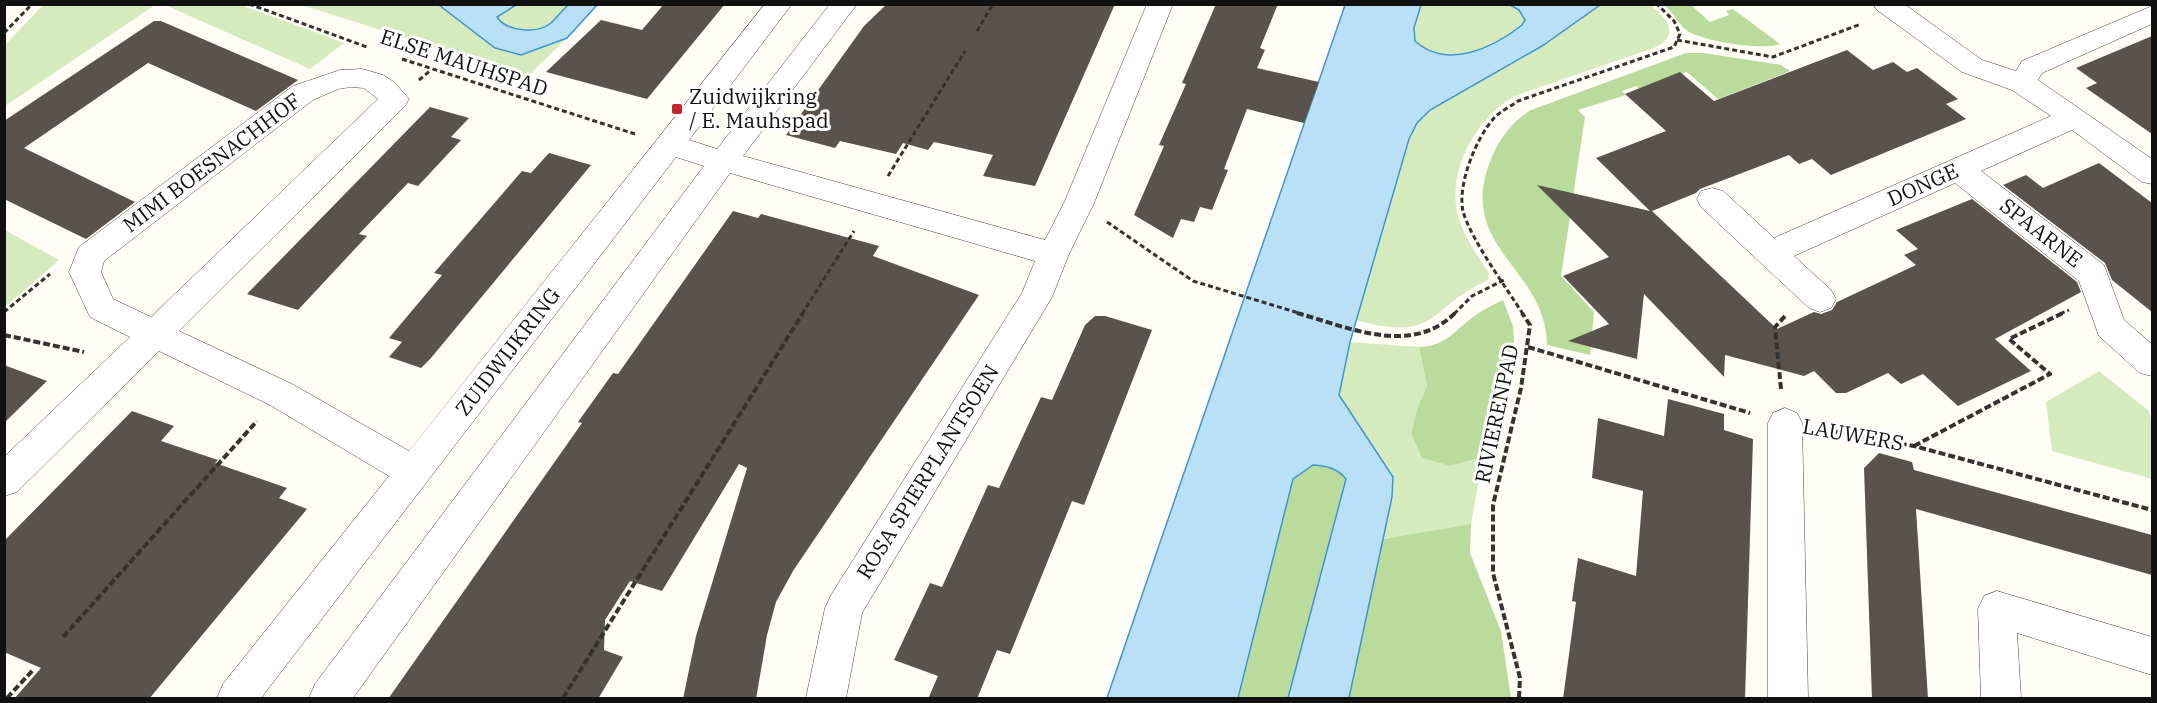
<svg xmlns="http://www.w3.org/2000/svg" width="2157" height="703" font-family="'IBM Plex Serif',serif">
<rect width="100%" height="100%" fill="#fffdf5"/>
<g fill="#d5ebbd">
<path d="M43,5v-1l112,1 -150,101v-61z"/>
<path d="M165,5h76l103,38 -34,26z"/>
<path d="M302,5h137l56,43 26,7 46,-17 -40,39z"/>
<path d="M516,5h52c-5,5 -11,13 -17,18 -15,11 -44,9 -54,-7z"/>
<path d="M1421,5h89l9,5 6,10c-15,26 -97,53 -112,17z"/>
<path d="M1600,5h50c18,14 31,30 4,43l-137,47c-40,20 -71,76 -59,121 6,21 19,39 31,57l-1,7c-62,28 -48,63 -132,40l51,-175 10,-22 10,-11 115,-66z"/>
<path d="M5,230l54,30 -54,47z"/>
<path d="M1350,342l69,5 8,39 -10,23 -6,25 11,24 28,8 33,-9 -12,67 -88,15 9,-42 -53,-102z"/>
<path d="M2099,371l50,40 3,12v56l-100,-28 -6,-49z"/>
</g>
<g fill="#b9dc9c">
<path d="M1664,5h27l19,17 19,-7 -3,-4 7,-2 47,35c-15,7 -83,-3 -95,-15 -8,-7 -12,-17 -21,-24z"/>
<path d="M1686,53h17l78,12 9,6 -72,28 -31,-27 -46,18 -5,-4 -14,5 4,4 -48,15 7,7 -24,159 33,36 -4,43 -43,-10c-1,-78 -92,-97 -56,-186 9,-21 21,-37 40,-49z"/>
<path d="M1503,300l10,26 1,15 -31,116 -33,9 -28,-8 -11,-24 6,-25 10,-23 -8,-39c27,-1 35,-16 54,-30 9,-7 20,-12 30,-17z"/>
<path d="M1313,465c14,1 24,3 33,14l-58,219h-50l55,-220z"/>
<path d="M1471,524l-1,29 31,78 10,67h-162l34,-159z"/>
</g>
<g fill="#b9e0f7" stroke="#3f96cf" stroke-width="1.5">
<path d="M439,5h77l-19,12c10,15 40,17 54,6 6,-6 12,-13 17,-18h29l-30,33 -46,17 -26,-7z"/>
<path d="M1345,5h76l-7,23 1,13c32,29 78,7 107,-16l3,-5 -6,-10 -9,-5h90l-58,41 -112,64 -13,13 -8,16 -59,203 -11,53 54,82 -1,20 -43,201h-61l58,-219c-9,-11 -19,-13 -33,-14l-20,14 -55,219h-131c79,-232 159,-465 238,-693z"/>
</g>
<g fill="#5a524d">
<path d="M664,4h61l-78,95 -101,-27 55,-52 41,10z"/>
<path d="M887,4h228l-80,182 -52,-10 10,-21 -59,-13 -6,8 -25,-7 -7,11 -56,-13 -5,7 -49,-13 78,-109z"/>
<path d="M1216,4h62l-18,44 5,2 -8,18 62,14 -15,41 -57,-14 -23,60 4,1 -16,40 -12,-3 -6,15 -13,-3 -8,19 -39,-23 30,-69 -5,-1 27,-61 -4,-1z"/>
<path d="M154,21h7l137,59 -42,31 -108,-48 -124,85 111,54 -49,37 -82,-40v-78z"/>
<path d="M2152,36v98l-66,-46 11,-5 -21,-15z"/>
<path d="M1847,50l26,20 20,-8 14,10 10,-4 41,31 -12,5 20,15 -135,56 -19,-16 -13,5 -10,-9 -89,34 -4,4 -44,18 125,118 37,-17 7,2 11,-4 5,-8 79,-37 -12,-10 14,-6 -22,-19 76,-31 105,83 4,10 -86,47 36,32 -73,35 -35,-32 -22,10 -13,-11 -42,20h-10l-22,-22 -10,5 -79,-21 -1,22 -80,-83 -7,65 -69,-18 41,-17 -46,-48 46,-19 -72,-72 113,26 -54,-53 70,-27 -41,-37 55,-22 34,29z"/>
<path d="M430,107l39,11 -18,19 10,3 -43,46 -10,-3 -49,51 8,2 -69,74 -51,-16z"/>
<path d="M549,153l42,12 -160,193 -10,10 -32,-11 13,-15 -13,-4 53,-63 -8,-2 88,-102 9,2z"/>
<path d="M2099,163l53,40v109l-40,-32 -7,-17 -102,-78 23,-10 17,13z"/>
<path d="M733,211l25,7 3,-4 118,32 -6,10 106,39 -186,276 -17,31 -9,33 -11,64h-73l13,-63 51,-168 -8,-4 -77,127 -32,-10 -25,39 -1,30 19,7 -25,42h-210l194,-276 -4,-1 35,-49 5,1z"/>
<path d="M1095,316h10l47,14 -68,175 -12,-4 -62,153 -13,-4 -20,49h-49l10,-23 -44,-16 36,-77 12,4 46,-102 11,3 42,-91 11,3 33,-75z"/>
<path d="M4,365l43,16 -43,42z"/>
<path d="M1668,399l56,15v16l29,9 -8,260h-182l13,-97 -4,-1 6,-43 58,18 7,-85 -51,-13 6,-60 66,18z"/>
<path d="M132,411l42,15 -13,15 57,19 -3,3 72,25 -8,10 28,11 -158,190h-135l27,-31 -37,-16v-111z"/>
<path d="M1879,453l33,9 2,8 238,65v40l-236,-66 12,190h-56l-8,-231z"/>
</g>
<g fill="none" stroke-linecap="round" stroke-linejoin="round">
<defs>
<g id="minor">
<path d="M765,4h27l-103,136 28,9 113,-145h27l-114,152 302,84 19,-37 83,-199h26l-79,199 -25,51 -17,43 -190,316 -16,85h-40l19,-90 6,-13 191,-302 13,-32 -305,-88 -377,525h-44l6,-14 389,-518 -28,-9 -415,541h-44l6,-14 166,-208 -119,-71 -111,-54 -142,141 -13,4v-39l126,-120 -40,-20 -21,-45 10,-25 214,-161 47,-16 22,-1 21,6 11,7 15,17 -4,7 -226,225 115,54 115,66zM351,87l13,1 14,11 -227,218 -38,-18 -12,-27 3,-11 209,-161 25,-11z"/>
<path d="M1873,4h31l78,56 34,11 6,-10 130,-55v18l-110,49 -4,7 114,79v25l-10,-2 -70,-52 -91,41 123,94 20,55 28,24v32l-12,-3 -41,-37 -20,-55 -124,-98 -161,73 37,34 5,9 -5,9 -11,4 -11,-4 -108,-101 -4,-8 4,-8 11,-3 11,3 51,47 277,-122 -39,-26 -50,-18 -85,-62z"/>
<path d="M1785,408l12,5 5,10 6,275h-40v-275l5,-10z"/>
<path d="M1997,591l155,46v38l-135,-42 4,65h-40l-3,-89 6,-13z"/>
</g>
</defs>
<use href="#minor" stroke="#444" stroke-width="1"/>
<g stroke="#333" stroke-width="3" stroke-dasharray="5 3" stroke-linecap="butt">
<path d="M249,4l118,43"/>
<path d="M977,31l16,-27"/>
<path d="M4,33l28,-29"/>
<path d="M1677,40l96,17 88,-33"/>
<path d="M402,59l233,75"/>
<path d="M419,80l12,-10"/>
<path d="M888,176l77,-125"/>
<path d="M1107,222l86,59 109,33"/>
<path d="M4,312l46,-38"/>
<path d="M802,314l52,-83"/>
<path d="M1454,314l18,-18 32,-16"/>
<path d="M1523,314c-16,-25 -53,-76 -60,-103 -6,-27 14,-75 32,-94 6,-6 16,-11 23,-16l156,-54 6,-13 -6,-13 -17,-17"/>
<path d="M2060,314l9,-4"/>
</g>
<g stroke="#333" stroke-width="4" stroke-dasharray="7 3" stroke-linecap="butt">
<path d="M1297,313c51,14 114,44 158,0"/>
<path d="M4,335l80,17"/>
<path d="M1528,347l222,66"/>
<path d="M1781,389l-6,-62 11,-12"/>
<path d="M1821,429l93,17 238,64"/>
<path d="M1914,446l136,-72 -41,-35 54,-26"/>
<path d="M63,637l194,-216"/>
<path d="M7,698l26,-28"/>
<path d="M563,698l240,-385"/>
<path d="M1519,698l1,-20 -27,-105v-68l28,-117 9,-63 -8,-12"/>
</g>
<use href="#minor" fill="#fff" fill-rule="evenodd"/>
</g>
<rect fill="#c4262e" stroke="#fff" stroke-width="2" x="671" y="103" width="12" height="12" rx="3"/>
<g text-anchor="middle" stroke-width="6" stroke-linejoin="round" paint-order="stroke">
<g font-size="21" fill="#111" stroke="#fff">
<text transform="translate(464 63) rotate(18)" y="7">ELSE MAUHSPAD</text>
<text transform="translate(212 163) rotate(-37)" y="7">MIMI BOESNACHHOF</text>
<text transform="translate(1923 185) rotate(-24)" y="7">DONGE</text>
<text transform="translate(2041 233) rotate(38)" y="7">SPAARNE</text>
<text transform="translate(508 352) rotate(-52)" y="7">ZUIDWIJKRING</text>
<text transform="translate(1497 414) rotate(-78)" y="7">RIVIERENPAD</text>
<text transform="translate(1853 435) rotate(10)" y="7">LAUWERS</text>
<text transform="translate(928 472) rotate(-58)" y="7">ROSA SPIERPLANTSOEN</text>
</g>
<g font-size="21" fill="#111" stroke="#fff" text-anchor="start">
<text x="689" y="104">Zuidwijkring<tspan x="689" dy="24">/ E. Mauhspad</tspan></text>
</g>
</g>
<rect width="2157" height="703" fill="none" stroke="#111111" stroke-width="12"/>
</svg>
